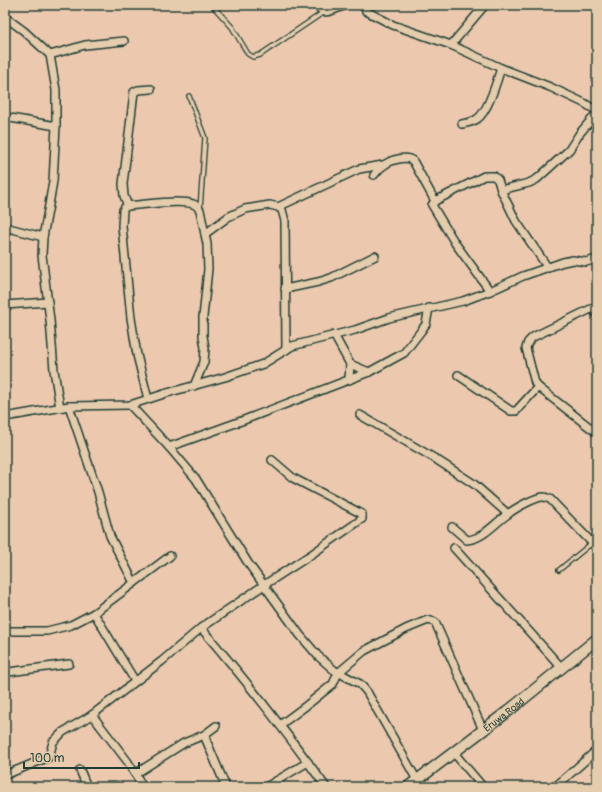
<svg xmlns="http://www.w3.org/2000/svg" width="602" height="792" font-family="Pangolin,sans-serif">
<rect width="100%" height="100%" fill="#ecc9ae"/>
<filter id="ink" filterUnits="userSpaceOnUse"><feTurbulence type="fractalNoise" baseFrequency=".025" numOctaves="2"/><feDisplacementMap in="SourceGraphic" scale="8" xChannelSelector="R" yChannelSelector="G"/><feConvolveMatrix kernelMatrix="1 2 1 2 8 2 1 2 1" color-interpolation-filters="sRGB"/></filter>
<g filter="url(#ink)">
<g fill="none" stroke-linecap="round" stroke-linejoin="round">
<defs>
<g id="lane">
<path d="M212,5l20,22 16,27 5,3 7,-2 64,-43"/>
<path d="M189,96l16,42 -5,71"/>
<path d="M559,570l33,-27"/>
</g>
<g id="street">
<path d="M315,5l9,7c8,0 14,-5 23,-7"/>
<path d="M363,5l3,6 27,14 58,20 50,23 49,19 34,16 13,8"/>
<path d="M5,17l19,14 26,24 6,35v36l-3,55 -4,24 -6,32 -1,18 8,65 4,50 6,38"/>
<path d="M451,45l34,-40"/>
<path d="M50,55l35,-10 39,-4"/>
<path d="M5,117l51,9"/>
<path d="M462,124c5,-1 11,-2 15,-5 11,-7 20,-38 24,-51"/>
<path d="M374,175c3,-3 5,-7 9,-9 7,-6 24,-11 30,-5l22,40 -3,4 23,38 35,48"/>
<path d="M501,190l28,-7 8,-4 32,-29 11,-17 17,-20"/>
<path d="M435,201l49,-25h10l4,4 3,10 15,31 32,47"/>
<path d="M128,206l-4,-10 -1,-12 11,-92 4,-2 13,-1"/>
<path d="M278,207l81,-38 24,-4"/>
<path d="M5,227l38,10"/>
<path d="M205,234l23,-17 17,-8 25,-4 8,2 4,3 3,11 1,129"/>
<path d="M285,289l33,-7 13,-4 44,-22"/>
<path d="M5,305l43,-3"/>
<path d="M597,306l-64,31 -5,5 -2,6 9,35 3,4 59,46"/>
<path d="M593,308l4,7"/>
<path d="M334,335l16,29 -1,16"/>
<path d="M350,364l19,8"/>
<path d="M458,375l53,36h5l22,-24"/>
<path d="M148,399l-11,-44 -6,-37 -9,-92 1,-16 3,-4c15,-1 54,-7 67,-2 4,1 5,4 7,6l7,34 1,25 -5,48v19l2,12 -1,14 -10,24"/>
<path d="M130,405l39,42 27,32 52,84 52,72 18,21 16,14 26,14 7,8 50,88"/>
<path d="M69,406l29,86 12,44 24,47"/>
<path d="M360,415l74,43 40,26 34,30"/>
<path d="M5,417l64,-11 61,-1 37,-12 58,-16 38,-13 29,-18 63,-16 34,-12 74,-17 27,-10 33,-15 40,-14 10,-2 13,2 11,-3"/>
<path d="M169,447l75,-27 125,-48 35,-19 17,-22 5,-7 3,-16"/>
<path d="M452,527l15,13c16,-1 28,-17 41,-26 6,-5 29,-18 36,-17 1,0 5,2 6,2l47,49"/>
<path d="M454,548l107,119"/>
<path d="M94,613l41,68"/>
<path d="M201,628c44,51 85,104 125,159"/>
<path d="M5,631h42l24,-6 23,-12 76,-57"/>
<path d="M5,665l1,5 3,2 60,-8"/>
<path d="M92,715l36,47 15,25"/>
<path d="M280,725l27,-20 26,-21 5,-11 26,-22 42,-22 22,-9 7,2 48,108"/>
<path d="M204,735l22,52"/>
<path d="M454,753l29,34"/>
<path d="M80,770l7,17"/>
<path d="M135,774l49,-31 20,-8 12,-9"/>
<path d="M5,775l44,-18 4,-15 10,-10 29,-17 70,-54 39,-33 63,-43 45,-29 53,-37v-5l-69,-36 -21,-18"/>
<path d="M266,787l42,-25"/>
<path d="M555,787l42,-37"/>
</g>
<g id="secondary">
<path id="s1" d="M408,787l99,-75 90,-73"/>
</g>
</defs>
<use href="#lane" stroke="#1f3d34" stroke-width="6"/>
<use href="#street" stroke="#1f3d34" stroke-width="10"/>
<use href="#secondary" stroke="#1f3d34" stroke-width="13"/>
<use href="#lane" stroke="#e5ccad" stroke-width="3.5"/>
<use href="#street" stroke="#e5ccad" stroke-width="7"/>
<use href="#secondary" stroke="#e5ccad" stroke-width="10"/>
</g>
</g>
<g text-anchor="middle" stroke-width="3" stroke-linejoin="round" paint-order="stroke">
<g font-size="10" fill="#1f3d34" stroke="#e5ccad">
<text dy="4" stroke="none"><textPath href="#s1" startOffset="120">Eruwa Road</textPath></text>
</g>
</g>
<rect width="602" height="792" fill="none" stroke="#e5ccad" stroke-width="20"/>
<rect x="10" y="10" width="582" height="772" fill="none" stroke="#1f3d34" stroke-width="1.5" filter="url(#ink)"/>
<path d="M24 762v6h115v-6" fill="none" stroke="#1f3d34" stroke-width="2"/>
<text x="30" y="762" font-size="12" fill="#1f3d34" stroke="#e5ccad" stroke-width="3" paint-order="stroke">100 m</text>
</svg>
